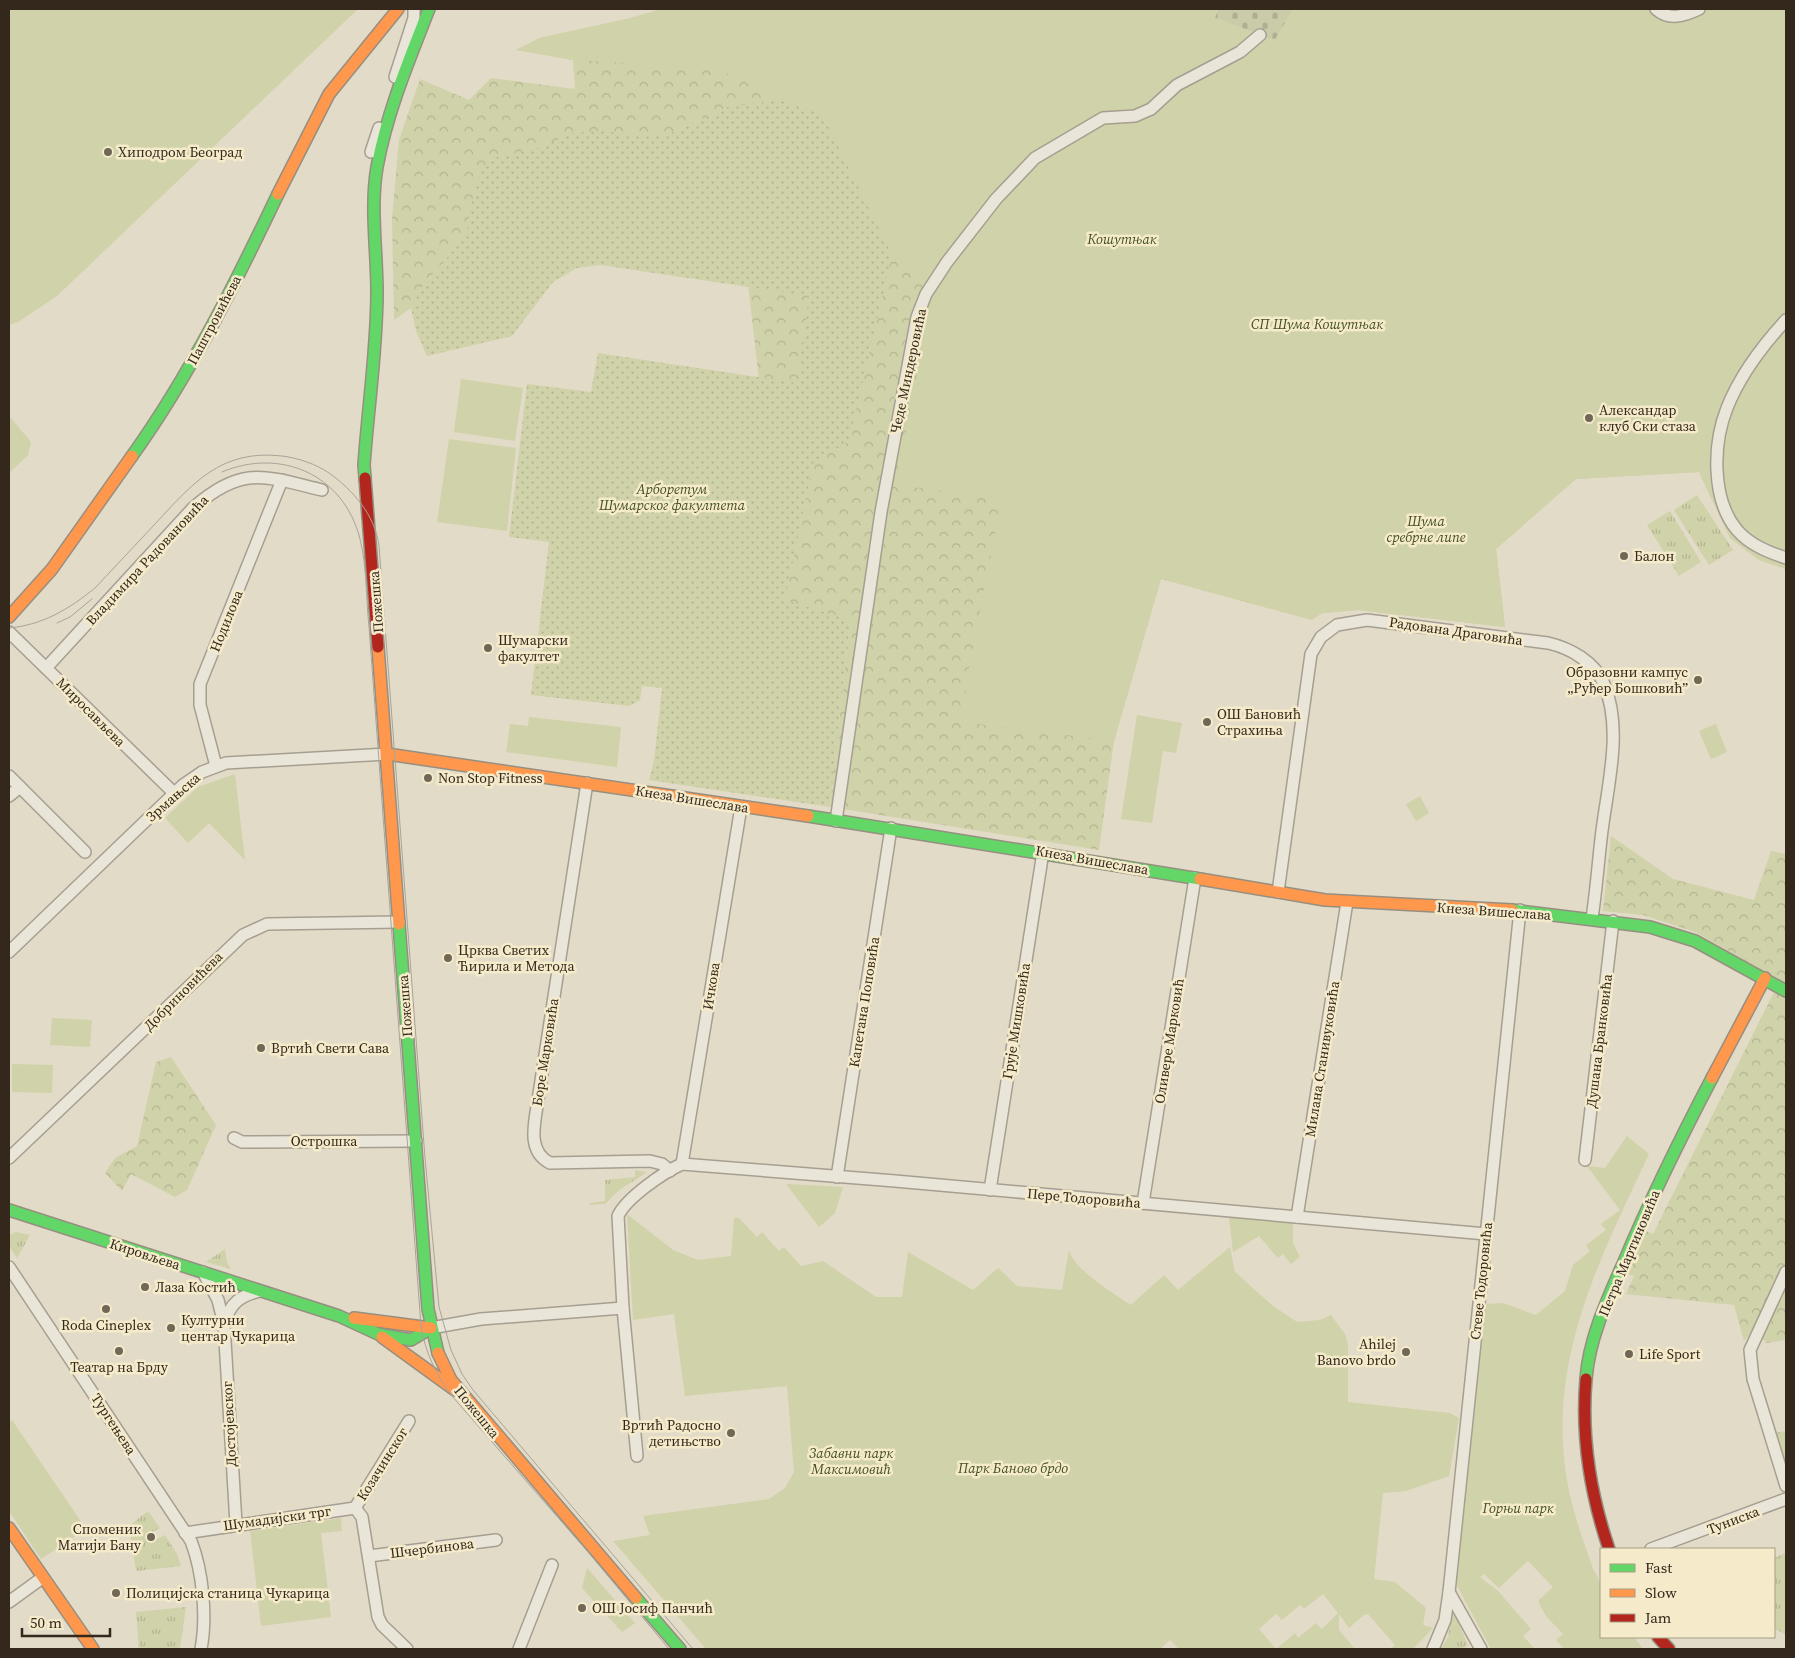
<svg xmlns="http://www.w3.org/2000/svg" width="1795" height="1658" font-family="'Source Serif 4',serif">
<defs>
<pattern id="grass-tufts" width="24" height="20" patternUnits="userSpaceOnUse" patternTransform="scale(1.25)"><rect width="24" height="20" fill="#d0d2a9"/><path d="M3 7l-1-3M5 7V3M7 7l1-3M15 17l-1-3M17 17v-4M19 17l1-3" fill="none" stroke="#b3b491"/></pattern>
<pattern id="forest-crowns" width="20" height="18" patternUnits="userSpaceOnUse" patternTransform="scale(1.25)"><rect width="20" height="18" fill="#d0d2a9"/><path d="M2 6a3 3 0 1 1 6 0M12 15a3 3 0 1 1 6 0" fill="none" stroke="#b3b491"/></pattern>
<pattern id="cemetery-stones" width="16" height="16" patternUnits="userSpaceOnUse" patternTransform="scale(1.25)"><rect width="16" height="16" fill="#cacca9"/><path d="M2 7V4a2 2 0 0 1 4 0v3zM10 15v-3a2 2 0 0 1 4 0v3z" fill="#aeaf91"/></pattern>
<pattern id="garden-dots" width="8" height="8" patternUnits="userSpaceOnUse" patternTransform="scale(1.25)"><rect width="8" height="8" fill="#d0d2a9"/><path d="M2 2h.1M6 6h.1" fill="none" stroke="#b3b491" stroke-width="1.8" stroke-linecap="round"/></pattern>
</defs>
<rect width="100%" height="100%" fill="#e2dbc7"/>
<g fill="url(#grass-tufts)">
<path d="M1697,495l36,55 -24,15 -35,-55z"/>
<path d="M1670,511l31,51 -22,14 -32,-51z"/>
<path d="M635,1170l12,2 -29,19 -13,13 -15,1v-2l15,-2v-21l30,-3z"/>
<path d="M16,1232l14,3 -13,23 -8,-12v-11z"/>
<path d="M225,1249l2,13 4,7 -25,-7z"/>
<path d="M1786,1431v41l-13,-39z"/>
<path d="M148,1511l12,17 -14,8 4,7 15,-8 12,19 4,12 -45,5 -7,-45z"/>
<path d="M1786,1553v82l-12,-7v-70z"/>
<path d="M186,1607l-6,41 -41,1 -3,-37z"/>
<path d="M1453,1608l15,38 -8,3h-19l7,-12z"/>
</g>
<g fill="url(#forest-crowns)">
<path d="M661,9h557l-3,9 60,22 18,-31h493v560l-27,-9 -29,-22 -31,-66 -123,7 -80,70 9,78 -147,-17 -36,3 -10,7 -151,-41 -47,162 -15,109 -269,-43 20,-186 -66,-20 -56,-494 -54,25 -22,5 -184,90 -17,26 -30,35 -10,20 -17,12 -2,-102 7,-78 21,-61 49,21 22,-22 84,11 -2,-29 -57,-10 24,-12 91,-20z"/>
<path d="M1611,836l62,43 81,21 17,-49 15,3v486l-20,3 -11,-15 -11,13 -10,-36 -108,-11 8,-18 -12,-4 21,-42 10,4 127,-254 -85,-48 -52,-17 -40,-4z"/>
<path d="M171,1057l45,68 -29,65 -12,7 -44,-23 -9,17 -17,-18 10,-15 22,-12 19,-84z"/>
</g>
<path fill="url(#cemetery-stones)" d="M1218,9h75l-18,31 -60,-22z"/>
<g fill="#d0d2a9" fill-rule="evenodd">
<path d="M9,9h349l-301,287 -39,26 -9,3z"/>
<path d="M661,9h557l-3,9 60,22 18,-31h493v560l-27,-9 -29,-22 -31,-66 -123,7 -80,70 9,78 -147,-17 -36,3 -10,7 -151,-42 -47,163 -152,-19 5,-43 35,-181 -106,-13 36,-191 -40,-39 -70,-141 -40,-14 -66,-32 -142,-8 -58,-10 24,-12 91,-20z"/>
<path d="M461,379l62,9 -8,53 -61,-9z"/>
<path d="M9,416l22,26 -3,13 -19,18z"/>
<path d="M449,439l67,9 -9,83 -70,-9z"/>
<path d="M1137,715l45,8 -6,30 -13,-2 -11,72 -31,-4z"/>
<path d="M529,717l92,10 -4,40 -111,-15 4,-28 18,2z"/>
<path d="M1716,724l11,28 -16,7 -12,-28z"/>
<path d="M235,774l10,86 -36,-37 -21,20 -23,-25 33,-31z"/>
<path d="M1420,796l9,17 -13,8 -10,-17z"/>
<path d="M52,1018l40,2 -2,27 -40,-2z"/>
<path d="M12,1064l41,1 -1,28 -40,-1z"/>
<path d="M1627,1136l22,18c-49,105 -100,201 -83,321 5,31 15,60 25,88 2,8 9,16 10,24 3,16 0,34 0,50h33l9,12h-79l-8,-9 7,-6 -17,-18 -8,-15 15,-14 -25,-26 -29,27 -15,-14 -4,3 18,14 33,38 -8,7 12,13h-44l-35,-65 30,-280 17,-1 33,12 29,-24 8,-26 17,-14 -4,-6 20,-15 -5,-6 19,-14 -33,-44 18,2z"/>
<path d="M786,1184l57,3 -8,26 -16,14z"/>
<path d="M627,1214l46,36 25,10 33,-4 3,-38h5l18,19 5,-5 17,19 5,-4 17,19 22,-5 53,36h26l6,-45 65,38 25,-22 19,18 45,4 7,-40c5,20 45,44 62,55l33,-30 14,15 52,-43 5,25 38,34 24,16 23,-2 11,-5 2,3 12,16 3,11v57l102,11 9,5 -10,58 -43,15 -23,2 -9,86 21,3 31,26 -3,17 10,3 -20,21h-22l4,-4 -27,-31 -4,1 -15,13 -10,-14v16l16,19h-176l-9,-9 -10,9h-454l-93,-108 37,-6 -7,-19 126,-17 16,-11 9,-16 -7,-86 -102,10 -11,-82 -41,6zM1323,1594l15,19 -16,16 -6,-6 -18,15 -3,-5 -19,16 -17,-20 17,-15 6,6 18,-15 4,4z"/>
<path d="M1229,1217l64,5v21l7,14 -9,7 -8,-10 -5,4 -19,-22 -26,16z"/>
<path d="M12,1420l74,109 -45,30 -32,-48v-89z"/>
<path d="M341,1518l1,13 -21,2 10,84 -70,9 -11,-95z"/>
<path d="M587,1568l48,55 -13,9 -40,-44z"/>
</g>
<path fill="url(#garden-dots)" d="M782,100l40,14 70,141 -43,186 -36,22 -28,137 65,20 -20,187 -181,-27 5,-19 8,-73 -20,-2 -2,14 -11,6 -98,-11 18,-153 -40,-5 18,-153 64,8 7,-39 199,30 12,-87 -209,-31 -23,3 -24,14 -41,54 -85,20 -11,-25 -5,-23 10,-20 30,-35 17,-26v-12l11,-40 10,-16 46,-10 38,-16 29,-2 50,6 22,-5 54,-25z"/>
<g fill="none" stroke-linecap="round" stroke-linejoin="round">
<defs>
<g id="street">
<path d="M1656,9c13,12 28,7 43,0"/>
<path d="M395,77l19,-59v-9"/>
<path d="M371,152l8,-24"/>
<path d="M1786,320c-24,26 -46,55 -59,88 -14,35 -16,91 10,122 13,15 31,22 49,28"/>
<path d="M9,632l165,161"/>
<path d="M46,668l147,-160c49,-43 71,-32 129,-18"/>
<path d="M216,766l-16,-61v-21l82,-204"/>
<path d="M9,776l76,76"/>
<path d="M587,783l-49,317c-3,22 -12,51 12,63l100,-2 12,3 8,7"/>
<path d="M9,796l11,-9"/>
<path d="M836,821l45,-309 36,-195 9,-23 21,-32 49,-63 39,-41 68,-40 32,-2 16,-7 26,-24 63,-33 20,-17"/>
<path d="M1278,892l33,-238 10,-17 16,-12 30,-5 181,23c22,5 47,19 56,41 20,47 2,107 -3,155 -3,26 -5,53 -9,79"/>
<path d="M9,952l174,-167 19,-13 24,-9 161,-9"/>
<path d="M234,1138l8,4 174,-1"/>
<path d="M9,1158l234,-223 24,-11 132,-2"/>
<path d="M1585,1160l28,-239"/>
<path d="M682,1164l59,-357"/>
<path d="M837,1177l54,-349"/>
<path d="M990,1190l53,-338"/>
<path d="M1143,1203l52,-325"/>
<path d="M1297,1217l50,-315"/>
<path d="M9,1267l182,274c12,31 16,76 10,108"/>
<path d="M203,1272l15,28 6,24 12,200"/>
<path d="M1786,1272l-36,78 3,29 33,107"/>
<path d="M224,1323c7,-20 15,-27 36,-32"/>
<path d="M431,1328l50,-9 142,-11"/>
<path d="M637,1456l-14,-148 -5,-92c8,-18 46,-44 64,-52l213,17 591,53"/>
<path d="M355,1508l54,-87"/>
<path d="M185,1533l170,-25 7,9 16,100 4,8 25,24"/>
<path d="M1651,1549l135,-50"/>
<path d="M369,1556l127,-16"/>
<path d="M1449,1592l32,57"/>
<path d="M9,1602l33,-24"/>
<path d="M519,1649l33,-84"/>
<path d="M1433,1649l12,-29 4,-28 71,-682"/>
</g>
<g id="fast">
<path d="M132,456c58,-81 103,-172 146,-262"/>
<path d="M365,478l-1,-13c4,-57 13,-116 13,-173 0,-41 -7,-85 0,-125 10,-55 32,-107 52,-158"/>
<path d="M808,816l392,63"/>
<path d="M1512,910l138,17 45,14 91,50"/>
<path d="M399,924l29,385 10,44"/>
<path d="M9,1210l330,106 39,18 33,6 20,-12"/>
<path d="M1586,1379c3,-40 21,-79 37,-115 27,-64 57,-125 89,-186"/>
<path d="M636,1598l44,51"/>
</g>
<g id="slow">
<path d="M278,194l51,-100 69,-85"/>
<path d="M9,617l43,-48 80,-113"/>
<path d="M378,647l21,277"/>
<path d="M387,754l421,62"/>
<path d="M1200,879l125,21 187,10"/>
<path d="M1712,1078l53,-100"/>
<path d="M354,1318l77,10"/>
<path d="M382,1337l73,53"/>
<path d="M438,1353l13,27 185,218"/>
<path d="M9,1528l84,121"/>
</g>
<g id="jam">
<path d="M365,478l13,169"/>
<path d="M1586,1379c-5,59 4,114 23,170"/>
<path d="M1658,1637l11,12"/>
</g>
</defs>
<use href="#street" stroke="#a69f91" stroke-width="14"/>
<use href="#fast" stroke="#968f81" stroke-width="14"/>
<use href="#slow" stroke="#968f81" stroke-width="14"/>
<use href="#jam" stroke="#968f81" stroke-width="14"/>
<use href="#street" stroke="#eae5d9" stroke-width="11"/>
<use href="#fast" stroke="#63d668" stroke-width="11"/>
<use href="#slow" stroke="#ff974d" stroke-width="11"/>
<use href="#jam" stroke="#b3261e" stroke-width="11"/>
<g stroke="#a8a49a" stroke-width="1">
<path d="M222,472c59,-25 122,3 138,67 7,28 6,60 9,88l52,699c4,25 15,50 31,70l136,156 81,97"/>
<path d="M57,623l13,-6 22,-18"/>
<path d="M9,628c34,-3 60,-19 86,-40 20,-21 40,-43 60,-64 38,-41 66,-75 127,-68 16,2 34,8 47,17 24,17 46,42 50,73l46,612 14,149 12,43 11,24 11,16 220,259"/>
</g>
</g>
<g fill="#706757" stroke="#f5ebcb" stroke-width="2">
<circle cx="108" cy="152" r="5"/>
<circle cx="1589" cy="418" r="5"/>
<circle cx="1624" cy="556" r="5"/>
<circle cx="488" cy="648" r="5"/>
<circle cx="1698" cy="680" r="5"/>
<circle cx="1207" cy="722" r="5"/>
<circle cx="428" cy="778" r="5"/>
<circle cx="448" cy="958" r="5"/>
<circle cx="261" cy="1048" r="5"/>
<circle cx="145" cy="1287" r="5"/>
<circle cx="106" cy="1309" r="5"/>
<circle cx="171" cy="1328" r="5"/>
<circle cx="119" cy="1351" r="5"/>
<circle cx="1406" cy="1352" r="5"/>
<circle cx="1629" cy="1354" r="5"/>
<circle cx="731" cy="1433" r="5"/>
<circle cx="151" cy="1537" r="5"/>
<circle cx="116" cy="1593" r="5"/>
<circle cx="582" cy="1608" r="5"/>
</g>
<g text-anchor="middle" stroke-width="5" stroke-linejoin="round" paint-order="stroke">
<g font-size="14" fill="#33281b" stroke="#f5ebcb" text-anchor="start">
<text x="118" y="157">Хиподром Београд</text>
<text x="1599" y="415">Александар<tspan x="1599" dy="16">клуб Ски стаза</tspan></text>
<text x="1634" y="561">Балон</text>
<text x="498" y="645">Шумарски<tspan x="498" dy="16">факултет</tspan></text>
<text x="1688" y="677" text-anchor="end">Образовни кампус<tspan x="1688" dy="16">„Руђер Бошковић”</tspan></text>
<text x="1217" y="719">ОШ Бановић<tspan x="1217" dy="16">Страхиња</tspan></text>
<text x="438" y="783">Non Stop Fitness</text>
<text x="458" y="955">Црква Светих<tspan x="458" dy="16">Ћирила и Метода</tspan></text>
<text x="271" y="1053">Вртић Свети Сава</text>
<text x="155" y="1292">Лаза Костић</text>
<text x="181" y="1325">Културни<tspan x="181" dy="16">центар Чукарица</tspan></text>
<text x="106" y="1330" text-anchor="middle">Roda Cineplex</text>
<text x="1396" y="1349" text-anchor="end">Ahilej<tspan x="1396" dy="16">Banovo brdo</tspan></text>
<text x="1639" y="1359">Life Sport</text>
<text x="119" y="1372" text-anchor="middle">Театар на Брду</text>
<text x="721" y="1430" text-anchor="end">Вртић Радосно<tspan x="721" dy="16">детињство</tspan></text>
<text x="141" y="1534" text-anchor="end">Споменик<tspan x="141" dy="16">Матији Бану</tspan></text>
<text x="126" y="1598">Полицијска станица Чукарица</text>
<text x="592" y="1613">ОШ Јосиф Панчић</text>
</g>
<g font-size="14" font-style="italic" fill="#425021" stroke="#f5ebcb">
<text x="1122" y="244">Кошутњак</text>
<text x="1317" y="329">СП Шума Кошутњак</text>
<text x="672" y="494">Арборетум<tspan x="672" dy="16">Шумарског факултета</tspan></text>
<text x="1426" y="526">Шума<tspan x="1426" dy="16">сребрне липе</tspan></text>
<text x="851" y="1458">Забавни парк<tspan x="851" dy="16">Максимовић</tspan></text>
<text x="1013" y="1473">Парк Баново брдо</text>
<text x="1518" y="1513">Горњи парк</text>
</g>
<g font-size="14" fill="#33281b" stroke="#f5ebcb">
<text transform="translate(214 320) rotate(-62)" y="5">Паштровићева</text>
<text transform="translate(908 371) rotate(-78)" y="5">Чеде Миндеровића</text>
<text transform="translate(147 560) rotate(-47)" y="5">Владимира Радовановића</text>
<text transform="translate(376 602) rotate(-94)" y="5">Пожешка</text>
<text transform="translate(226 621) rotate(-68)" y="5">Нодилова</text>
<text transform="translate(1456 631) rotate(8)" y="5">Радована Драговића</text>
<text transform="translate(91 712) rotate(45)" y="5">Миросављева</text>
<text transform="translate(173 797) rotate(-41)" y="5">Зрмањска</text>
<text transform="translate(692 799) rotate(9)" y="5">Кнеза Вишеслава</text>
<text transform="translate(1092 860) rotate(10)" y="5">Кнеза Вишеслава</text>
<text transform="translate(1494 911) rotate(4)" y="5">Кнеза Вишеслава</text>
<text transform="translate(711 986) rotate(-81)" y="5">Ичкова</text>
<text transform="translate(183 991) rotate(-45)" y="5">Добриновићева</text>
<text transform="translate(864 1002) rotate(-81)" y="5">Капетана Поповића</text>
<text transform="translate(405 1006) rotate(-94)" y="5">Пожешка</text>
<text transform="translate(1016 1021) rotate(-81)" y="5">Грује Мишковића</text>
<text transform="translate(1169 1041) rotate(-81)" y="5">Оливере Марковић</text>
<text transform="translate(1599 1041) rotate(-83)" y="5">Душана Бранковића</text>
<text transform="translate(545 1052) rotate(-81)" y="5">Боре Марковића</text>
<text transform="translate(1322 1059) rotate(-81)" y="5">Милана Станивуковића</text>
<text x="324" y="1146">Острошка</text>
<text transform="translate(1084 1198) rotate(5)" y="5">Пере Тодоровића</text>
<text transform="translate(1629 1253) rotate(-67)" y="5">Петра Мартиновића</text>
<text transform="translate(145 1254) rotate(18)" y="5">Кировљева</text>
<text transform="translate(1481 1281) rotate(-84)" y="5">Стеве Тодоровића</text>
<text transform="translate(477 1412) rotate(51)" y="5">Пожешка</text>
<text transform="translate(114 1424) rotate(57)" y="5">Тургењева</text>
<text transform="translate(229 1424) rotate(-93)" y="5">Достојевског</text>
<text transform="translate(382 1464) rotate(-58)" y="5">Козачинског</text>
<text transform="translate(277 1518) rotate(-8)" y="5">Шумадијски трг</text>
<text transform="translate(1733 1520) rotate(-21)" y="5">Туниска</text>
<text transform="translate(432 1548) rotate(-7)" y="5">Шчербинова</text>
</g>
</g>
<rect width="1795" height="1658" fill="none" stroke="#33281b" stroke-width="20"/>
<rect x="1600" y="1548" width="175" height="90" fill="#f5ebcb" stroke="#a79d85"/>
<rect x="1610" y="1564" width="25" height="8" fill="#63d668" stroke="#a79d85"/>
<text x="1645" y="1573" font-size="15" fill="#33281b">Fast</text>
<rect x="1610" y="1589" width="25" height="8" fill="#ff974d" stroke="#a79d85"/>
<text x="1645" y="1598" font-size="15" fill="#33281b">Slow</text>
<rect x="1610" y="1614" width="25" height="8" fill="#b3261e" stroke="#a79d85"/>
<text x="1645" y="1623" font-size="15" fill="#33281b">Jam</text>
<path d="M22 1628v8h88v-8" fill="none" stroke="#33281b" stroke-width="2.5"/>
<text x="30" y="1628" font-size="15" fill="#33281b" stroke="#f5ebcb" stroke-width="4" paint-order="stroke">50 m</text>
</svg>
